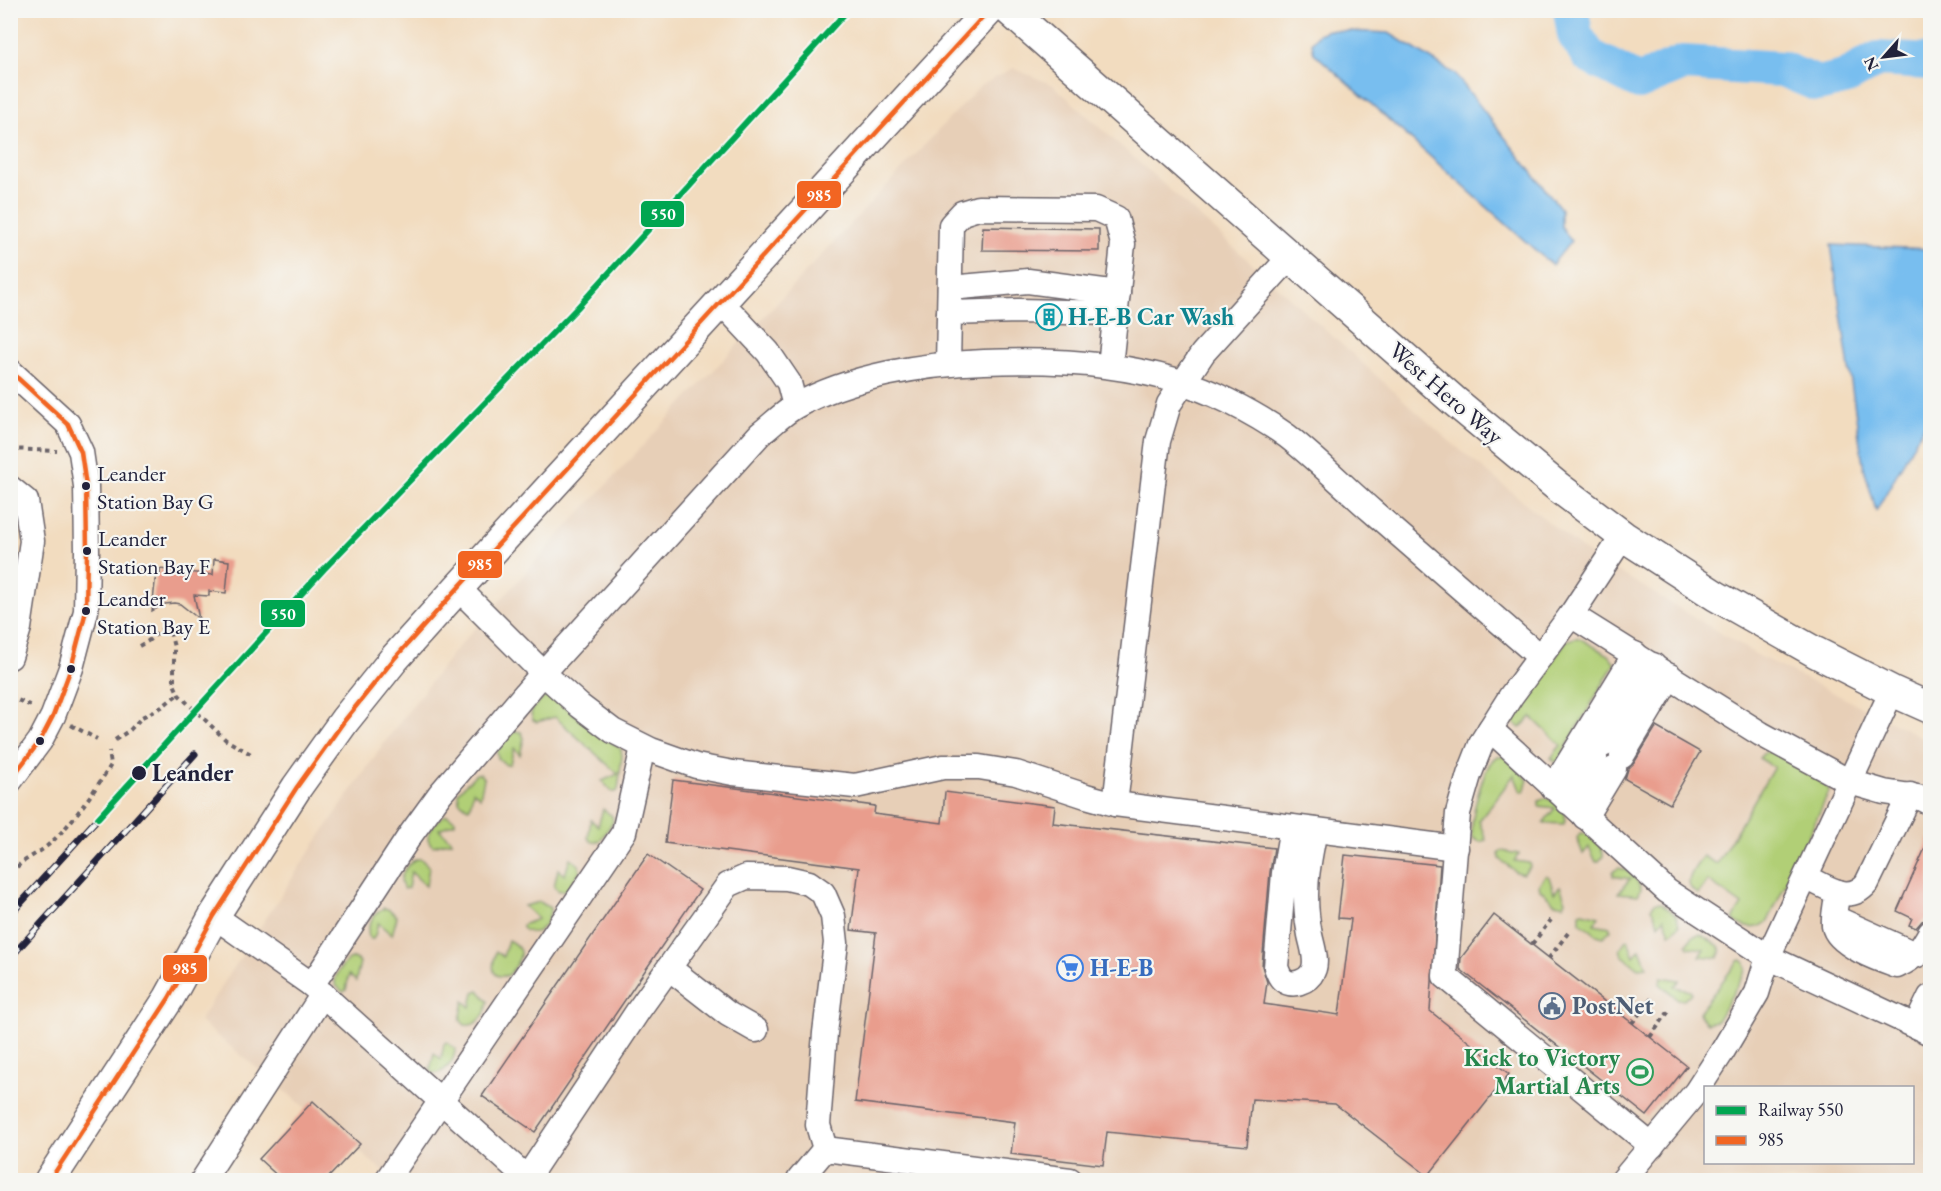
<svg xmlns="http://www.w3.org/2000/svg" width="1941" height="1191" font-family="'EB Garamond',serif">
<rect width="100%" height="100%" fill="#f6f6f2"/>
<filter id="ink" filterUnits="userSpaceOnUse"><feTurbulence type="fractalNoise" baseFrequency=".0167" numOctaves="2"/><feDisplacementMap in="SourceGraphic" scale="12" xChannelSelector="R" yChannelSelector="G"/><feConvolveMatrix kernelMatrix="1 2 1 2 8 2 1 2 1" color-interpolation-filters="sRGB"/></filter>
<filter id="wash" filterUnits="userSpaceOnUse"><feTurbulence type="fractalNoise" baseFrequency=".008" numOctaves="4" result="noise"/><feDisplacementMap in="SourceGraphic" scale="24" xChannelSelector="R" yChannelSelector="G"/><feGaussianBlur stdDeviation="1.35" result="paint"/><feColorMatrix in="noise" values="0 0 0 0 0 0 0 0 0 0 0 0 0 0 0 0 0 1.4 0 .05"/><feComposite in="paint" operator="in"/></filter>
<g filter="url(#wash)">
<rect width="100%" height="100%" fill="#f2dcbf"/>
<path fill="#e7cfb7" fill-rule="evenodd" d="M1013,68l40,17 395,355 136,111 171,103 175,87v439h-1536l-195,-159 105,-161 80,-117 68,-89 111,-123 417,-445zM1706,1088h206v74h-206z"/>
<g fill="#b1cf76" stroke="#6a7858" stroke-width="1.5">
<path d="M1575,638h4l30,17 6,8 -58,100 -6,-5 10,-13 -30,-28 -11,11 -6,-5v-7l52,-75z"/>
<path d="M546,696l8,3 67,50 1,7 -4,34 -2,2h-4l-10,-11 16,-7 -63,-57 -18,5 -4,-2 -2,-6 2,-6z"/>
<path d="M515,731l6,1 3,6 -4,17 -6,-7 -4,16 -4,1 -8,-7 -1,-7 13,-17z"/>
<path d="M1770,751l52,30 6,6 1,5 -61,129c-10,10 -26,8 -35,-2l9,-14 -34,-24 -10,13c-19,-9 -3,-26 5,-38l14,8 57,-97 -15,-9 5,-5z"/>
<path d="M1497,756h7l24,24 -4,12h-3l-7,-17 -35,46 7,19 -6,2 -7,-4c-5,-16 10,-73 24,-82z"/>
<path d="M476,774h4l4,5 -4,18 -7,-6 -3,16 -2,1 -9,-7 -1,-9z"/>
<path d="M1545,798c11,2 24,15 19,26l-21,-1 12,-15 -16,-2v-5z"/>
<path d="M603,809l9,7 1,6 -13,19 -8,1 -4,-4 3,-18 7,6z"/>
<path d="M447,815l8,5v3l-16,6 13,12 -19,5c-2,-2 -5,-4 -5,-8 0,-8 12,-22 19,-23z"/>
<path d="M1580,833c11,0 23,12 23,23l-4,5 -3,1 -7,-15 -6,7 -6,-16z"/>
<path d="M1502,851l17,3 -5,7 15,2 1,4 -7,7 -7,-2 -16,-13 -1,-6z"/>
<path d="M570,858l9,7 1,6 -13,19 -8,1 -5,-4 4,-18 7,6z"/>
<path d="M416,859h5l8,8 -3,19 -15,-14 -3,16 -4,1c-8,-11 2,-24 12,-30z"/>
<path d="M1618,868c10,1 20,11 23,21l-3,6 -20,-2 12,-14 -17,-3v-4z"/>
<path d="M1546,875l3,2 5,16 6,-7 6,15 -2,4 -9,-2 -15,-14 -1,-5z"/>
<path d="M540,902l10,6c1,14 -13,33 -28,20v-3l16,-6 -14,-13z"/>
<path d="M1655,903h6l16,13 2,9 -6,7 -3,1 -6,-15 -5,6 -8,-16z"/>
<path d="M384,908l6,2 7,7 -5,18 -14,-12 -3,13 -2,3h-3c-6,-11 3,-25 14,-31z"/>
<path d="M1583,912l16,4 -5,8 16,3 1,3 -8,7 -6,-2 -17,-13v-9z"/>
<path d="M1700,934l19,12 2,5 -3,7 -19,-2 5,-7 -16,-2 -1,-3 6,-8z"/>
<path d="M508,940c21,11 11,20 1,35 -21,6 -16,-12 -13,-24l7,6z"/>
<path d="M1626,940h2l6,16 6,-7 7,18 -9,1 -16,-13 -2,-6z"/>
<path d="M353,958l7,4 -4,19 -7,-6 -3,15 -3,2 -8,-7c-1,-10 8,-23 18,-27z"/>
<path d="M1742,960l3,3 1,7 -29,51 -10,2 -7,-7 -1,-4 39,-51z"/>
<path d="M1661,977l19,3 -6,7 17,3v3l-7,7 -6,-1 -18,-15z"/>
<path d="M479,990l9,11c-1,12 -10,26 -23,24l-5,-5 4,-19 7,6 3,-15z"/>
<path d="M447,1042l8,7c0,12 -11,26 -23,24l-2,-4 4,-16 7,6 3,-15z"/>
</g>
<g fill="#78beef" stroke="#4d7095" stroke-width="1.5">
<path d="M1328,30l61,3 66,41 106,135v17l10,15 -19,24 -238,-212 -2,-10 6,-9z"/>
<path d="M1831,245l99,4v166l-54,96 -13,-47z"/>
</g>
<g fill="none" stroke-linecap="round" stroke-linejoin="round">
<path stroke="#78beef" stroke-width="36" d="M1571,10l4,25 14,21 50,26 44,-19 99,6 36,15 26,-6 34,-19 52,3"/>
</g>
<g id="blocks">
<g fill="#e99d8d">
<path d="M983,227l116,2v22l-117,-1z"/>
<path d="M214,559l15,2 -3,32 -17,-2v5l-15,-1 5,24 -19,-15 -6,-1 -9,1 -13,7 4,-38 4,1v-5l53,6z"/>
<path d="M1656,727l44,25 -30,52 -45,-25 3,-10 6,-6z"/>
<path d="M673,780l202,26 -1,8 68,9 3,-31 110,14 -2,17 221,25 -4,24 -8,94 5,16 -3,22 75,11 12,-96 -13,-1 7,-63 95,10 -10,146 79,63 -81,102 -93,-72 -83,-5 -5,47 -140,-14 -4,33 -92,-11 4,-32 -160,-20 21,-169 -25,-3 8,-62 -194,-25z"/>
<path d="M1930,837v82l-8,2 -6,7 -7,-3 3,-7 -15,-7z"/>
<path d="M648,854l52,36 -165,242 -53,-36z"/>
<path d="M1494,915l193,151 -40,50 -187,-147 1,-11z"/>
<path d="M313,1101l47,43 -34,36h-44l-23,-21z"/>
</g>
</g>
</g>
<g filter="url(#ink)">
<use href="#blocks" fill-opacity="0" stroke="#6b6369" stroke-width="1.5"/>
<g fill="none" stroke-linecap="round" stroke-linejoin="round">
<defs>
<g id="minor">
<path d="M950,288l78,-7 90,12"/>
<path d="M722,303l46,49 21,31 6,23"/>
<path d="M949,313l69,-2 98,2"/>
<path d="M948,363l3,-138 11,-12 16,-5 118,1 20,9 7,26 -13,122"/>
<path d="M10,371l58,53 13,28 5,34 1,65 -1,60 -15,57 -18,48 -13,25 -30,40"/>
<path d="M10,488l16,13 6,40 -13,87 -9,29"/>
<path d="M1623,536l-52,79 -60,81 -29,46 -13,33 -11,38 -13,163 207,170"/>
<path d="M458,588l85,85 37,33 33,25 38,19 45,16 37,7 122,13 88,-19h36l37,6 70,23 29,8 341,44"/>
<path d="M1571,615l190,119 89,48 34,10 34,5 12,6"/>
<path d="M1490,729l177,162 101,66 124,-266"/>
<path d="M1603,745l50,-80"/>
<path d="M1622,756l48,-80"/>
<path d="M1553,788l82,-134"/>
<path d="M1568,802l27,-44"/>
<path d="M1115,804l43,-363 11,-37 34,-51 87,-96"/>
<path d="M1585,817l29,-48"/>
<path d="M1292,827l-8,46 -8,94c1,3 3,9 6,12 9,9 26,3 31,-8 5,-10 -1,-26 -3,-36 -8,-40 -3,-66 5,-105"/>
<path d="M1806,877c21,10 43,28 61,6l43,-88"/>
<path d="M1838,892c-2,10 -5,23 -4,34 3,19 46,34 63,40 19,-9 23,-15 33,-33"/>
<path d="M214,916l98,69 217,195"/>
<path d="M1835,918l82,37"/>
<path d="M669,968l59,46 28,16"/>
<path d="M312,985l99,-151 29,-40 103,-121 217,-239c12,-9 23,-21 36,-28 53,-30 128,-42 188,-44 81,-3 171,2 244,39 20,10 41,22 59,35 30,23 57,51 85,75 56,49 112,98 168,146"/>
<path d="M1916,1026l14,-29"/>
<path d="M527,1178l111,-167 90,-126 18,-8 41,1 22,5 14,10 10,23 3,27 -11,90 -7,92 7,24"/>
<path d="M203,1180l120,-186"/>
<path d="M387,1180l237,-348 19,-85"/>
<path d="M799,1180l26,-31 245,31"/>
<path d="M1623,1180l73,-88 26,-40 35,-59 11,-36 162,76"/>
</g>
<g id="major">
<path d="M1009,10l444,390 105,87 65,49 93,60 99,56 77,39 38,17"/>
<path d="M50,1180l119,-182 45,-82 83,-129 48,-67 49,-61 64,-71 531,-578"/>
</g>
</defs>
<use href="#minor" stroke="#6b6369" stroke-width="27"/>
<use href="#major" stroke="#6b6369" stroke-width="33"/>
<g stroke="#6b6369" stroke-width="4" stroke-dasharray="4.5 4.5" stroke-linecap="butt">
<path d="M10,449l47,2"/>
<path d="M139,646l9,-5 20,-17 6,23v37l5,11 47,45 25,14"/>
<path d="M10,697l24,10"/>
<path d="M71,725l26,14"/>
<path d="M115,740l15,-10 12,-13 20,-10 16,-13"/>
<path d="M10,869l3,2c9,-11 23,-16 34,-25 23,-19 47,-55 64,-81l-2,-14"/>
<path d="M1532,944l19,-24"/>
<path d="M1549,958l19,-25"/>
<path d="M1632,1023l20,-25"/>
<path d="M1650,1037l19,-26"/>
</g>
<use href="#minor" stroke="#fff" stroke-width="24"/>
<use href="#major" stroke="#fff" stroke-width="30"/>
<defs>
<g id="rail">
<path d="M10,915l88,-97"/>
<path d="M10,958l185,-204"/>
</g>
</defs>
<use href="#rail" stroke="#22223b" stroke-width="7"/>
<use href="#rail" stroke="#f6f6f2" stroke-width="4.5" stroke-dasharray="14" stroke-linecap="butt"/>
<defs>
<g id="bus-1">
<path d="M10,371l58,53 13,28 5,34 1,65 -1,60 -15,57 -18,48 -13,25 -30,39"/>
<path d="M50,1180l119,-182 45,-82 83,-129 48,-67 49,-61 64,-71 531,-578"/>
</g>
</defs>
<use href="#bus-1" stroke="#f6f6f2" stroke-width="9"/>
<use href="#bus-1" stroke="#f26522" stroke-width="4.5"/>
<defs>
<path id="rail-1" d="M98,818l226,-249 253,-261 271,-298"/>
</defs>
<use href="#rail-1" stroke="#f6f6f2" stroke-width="10"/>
<use href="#rail-1" stroke="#00a651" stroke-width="6"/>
</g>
</g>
<defs>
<symbol id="building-ring" viewBox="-11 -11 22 22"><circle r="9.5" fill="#f6f6f2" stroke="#0f9aa8" stroke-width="1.5"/><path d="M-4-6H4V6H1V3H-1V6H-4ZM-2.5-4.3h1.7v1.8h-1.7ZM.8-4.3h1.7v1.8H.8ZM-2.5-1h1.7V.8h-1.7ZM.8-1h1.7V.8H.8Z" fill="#0f9aa8"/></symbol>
<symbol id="supermarket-ring" viewBox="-11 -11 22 22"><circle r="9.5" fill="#f6f6f2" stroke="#3f7fe0" stroke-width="1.5"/><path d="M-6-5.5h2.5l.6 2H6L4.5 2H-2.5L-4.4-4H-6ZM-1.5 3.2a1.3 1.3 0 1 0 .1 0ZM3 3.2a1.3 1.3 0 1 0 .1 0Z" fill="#3f7fe0"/></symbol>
<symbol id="civic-ring" viewBox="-11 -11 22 22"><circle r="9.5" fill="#f6f6f2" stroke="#5c6f8a" stroke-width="1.5"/><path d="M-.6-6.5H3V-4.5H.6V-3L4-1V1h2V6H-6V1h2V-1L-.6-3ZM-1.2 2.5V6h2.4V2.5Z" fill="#5c6f8a"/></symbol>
<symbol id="stadium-ring" viewBox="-11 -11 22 22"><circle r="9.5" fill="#f6f6f2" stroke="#2e9e5b" stroke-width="1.5"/><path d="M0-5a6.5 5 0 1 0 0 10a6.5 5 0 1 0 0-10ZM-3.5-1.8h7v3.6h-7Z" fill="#2e9e5b"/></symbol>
</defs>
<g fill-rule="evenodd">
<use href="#building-ring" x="1034" y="302" width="30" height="30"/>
<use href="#supermarket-ring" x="1055" y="953" width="30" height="30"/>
<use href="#civic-ring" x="1537" y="991" width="30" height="30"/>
<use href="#stadium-ring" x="1625" y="1057" width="30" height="30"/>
</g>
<g fill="#22223b" stroke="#f6f6f2" stroke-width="2">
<circle cx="86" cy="486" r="5"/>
<circle cx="87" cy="551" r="5"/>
<circle cx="86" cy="611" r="5"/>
<circle cx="71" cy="669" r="5"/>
<circle cx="40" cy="741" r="5"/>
<circle cx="139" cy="773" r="8"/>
</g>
<g text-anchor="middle" stroke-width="4.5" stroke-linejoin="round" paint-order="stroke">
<g font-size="22" fill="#22223b" stroke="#f6f6f2" text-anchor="start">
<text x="97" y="481">Leander<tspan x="97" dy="28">Station Bay G</tspan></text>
<text x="98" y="546">Leander<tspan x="98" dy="28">Station Bay F</tspan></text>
<text x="97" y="606">Leander<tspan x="97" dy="28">Station Bay E</tspan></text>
</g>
<g font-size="24" font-weight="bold" fill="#0d838f" stroke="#f6f6f2" text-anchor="start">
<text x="1068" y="325">H-E-B Car Wash</text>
</g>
<g font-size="24" fill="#22223b" stroke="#f6f6f2">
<text transform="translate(1446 393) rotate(41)" y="8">West Hero Way</text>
</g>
<g font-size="24" font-weight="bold" fill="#22223b" stroke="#f6f6f2" text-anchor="start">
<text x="152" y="781">Leander</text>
</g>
<g font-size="24" font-weight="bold" fill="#366cbe" stroke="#f6f6f2" text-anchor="start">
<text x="1090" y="976">H-E-B</text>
</g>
<g font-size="24" font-weight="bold" fill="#4e5e75" stroke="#f6f6f2" text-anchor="start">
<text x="1572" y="1014">PostNet</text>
</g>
<g font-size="24" font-weight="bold" fill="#27864d" stroke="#f6f6f2" text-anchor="end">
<text x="1620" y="1066">Kick to Victory<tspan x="1620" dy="28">Martial Arts</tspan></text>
</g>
</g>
<g stroke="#f6f6f2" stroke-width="2">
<rect x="796" y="180" width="46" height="29" rx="6" fill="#f26522"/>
<rect x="640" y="200" width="45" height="28" rx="6" fill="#00a651"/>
<rect x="457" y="550" width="46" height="29" rx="6" fill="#f26522"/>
<rect x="260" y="599" width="46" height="29" rx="6" fill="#00a651"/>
<rect x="162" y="954" width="46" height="29" rx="6" fill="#f26522"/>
</g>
<g font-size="16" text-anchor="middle" font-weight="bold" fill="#fff">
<text x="819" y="201">985</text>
<text x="663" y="220">550</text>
<text x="480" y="570">985</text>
<text x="283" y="620">550</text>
<text x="185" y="974">985</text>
</g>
<rect width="1941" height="1191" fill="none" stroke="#f6f6f2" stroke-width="36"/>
<rect x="1704" y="1086" width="210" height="78" fill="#f6f6f2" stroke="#a1a1a9" stroke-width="1.5"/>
<rect x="1716" y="1106" width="30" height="9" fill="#00a651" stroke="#a1a1a9" stroke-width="1.5"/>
<text x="1758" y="1116" font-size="18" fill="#22223b">Railway 550</text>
<rect x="1716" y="1136" width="30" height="9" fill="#f26522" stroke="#a1a1a9" stroke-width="1.5"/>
<text x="1758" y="1146" font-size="18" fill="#22223b">985</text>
<g transform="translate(1884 57) rotate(242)" stroke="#f6f6f2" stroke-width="4.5" paint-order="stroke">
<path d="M0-4.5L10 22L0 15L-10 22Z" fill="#22223b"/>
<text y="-9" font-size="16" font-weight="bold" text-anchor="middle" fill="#22223b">N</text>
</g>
</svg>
